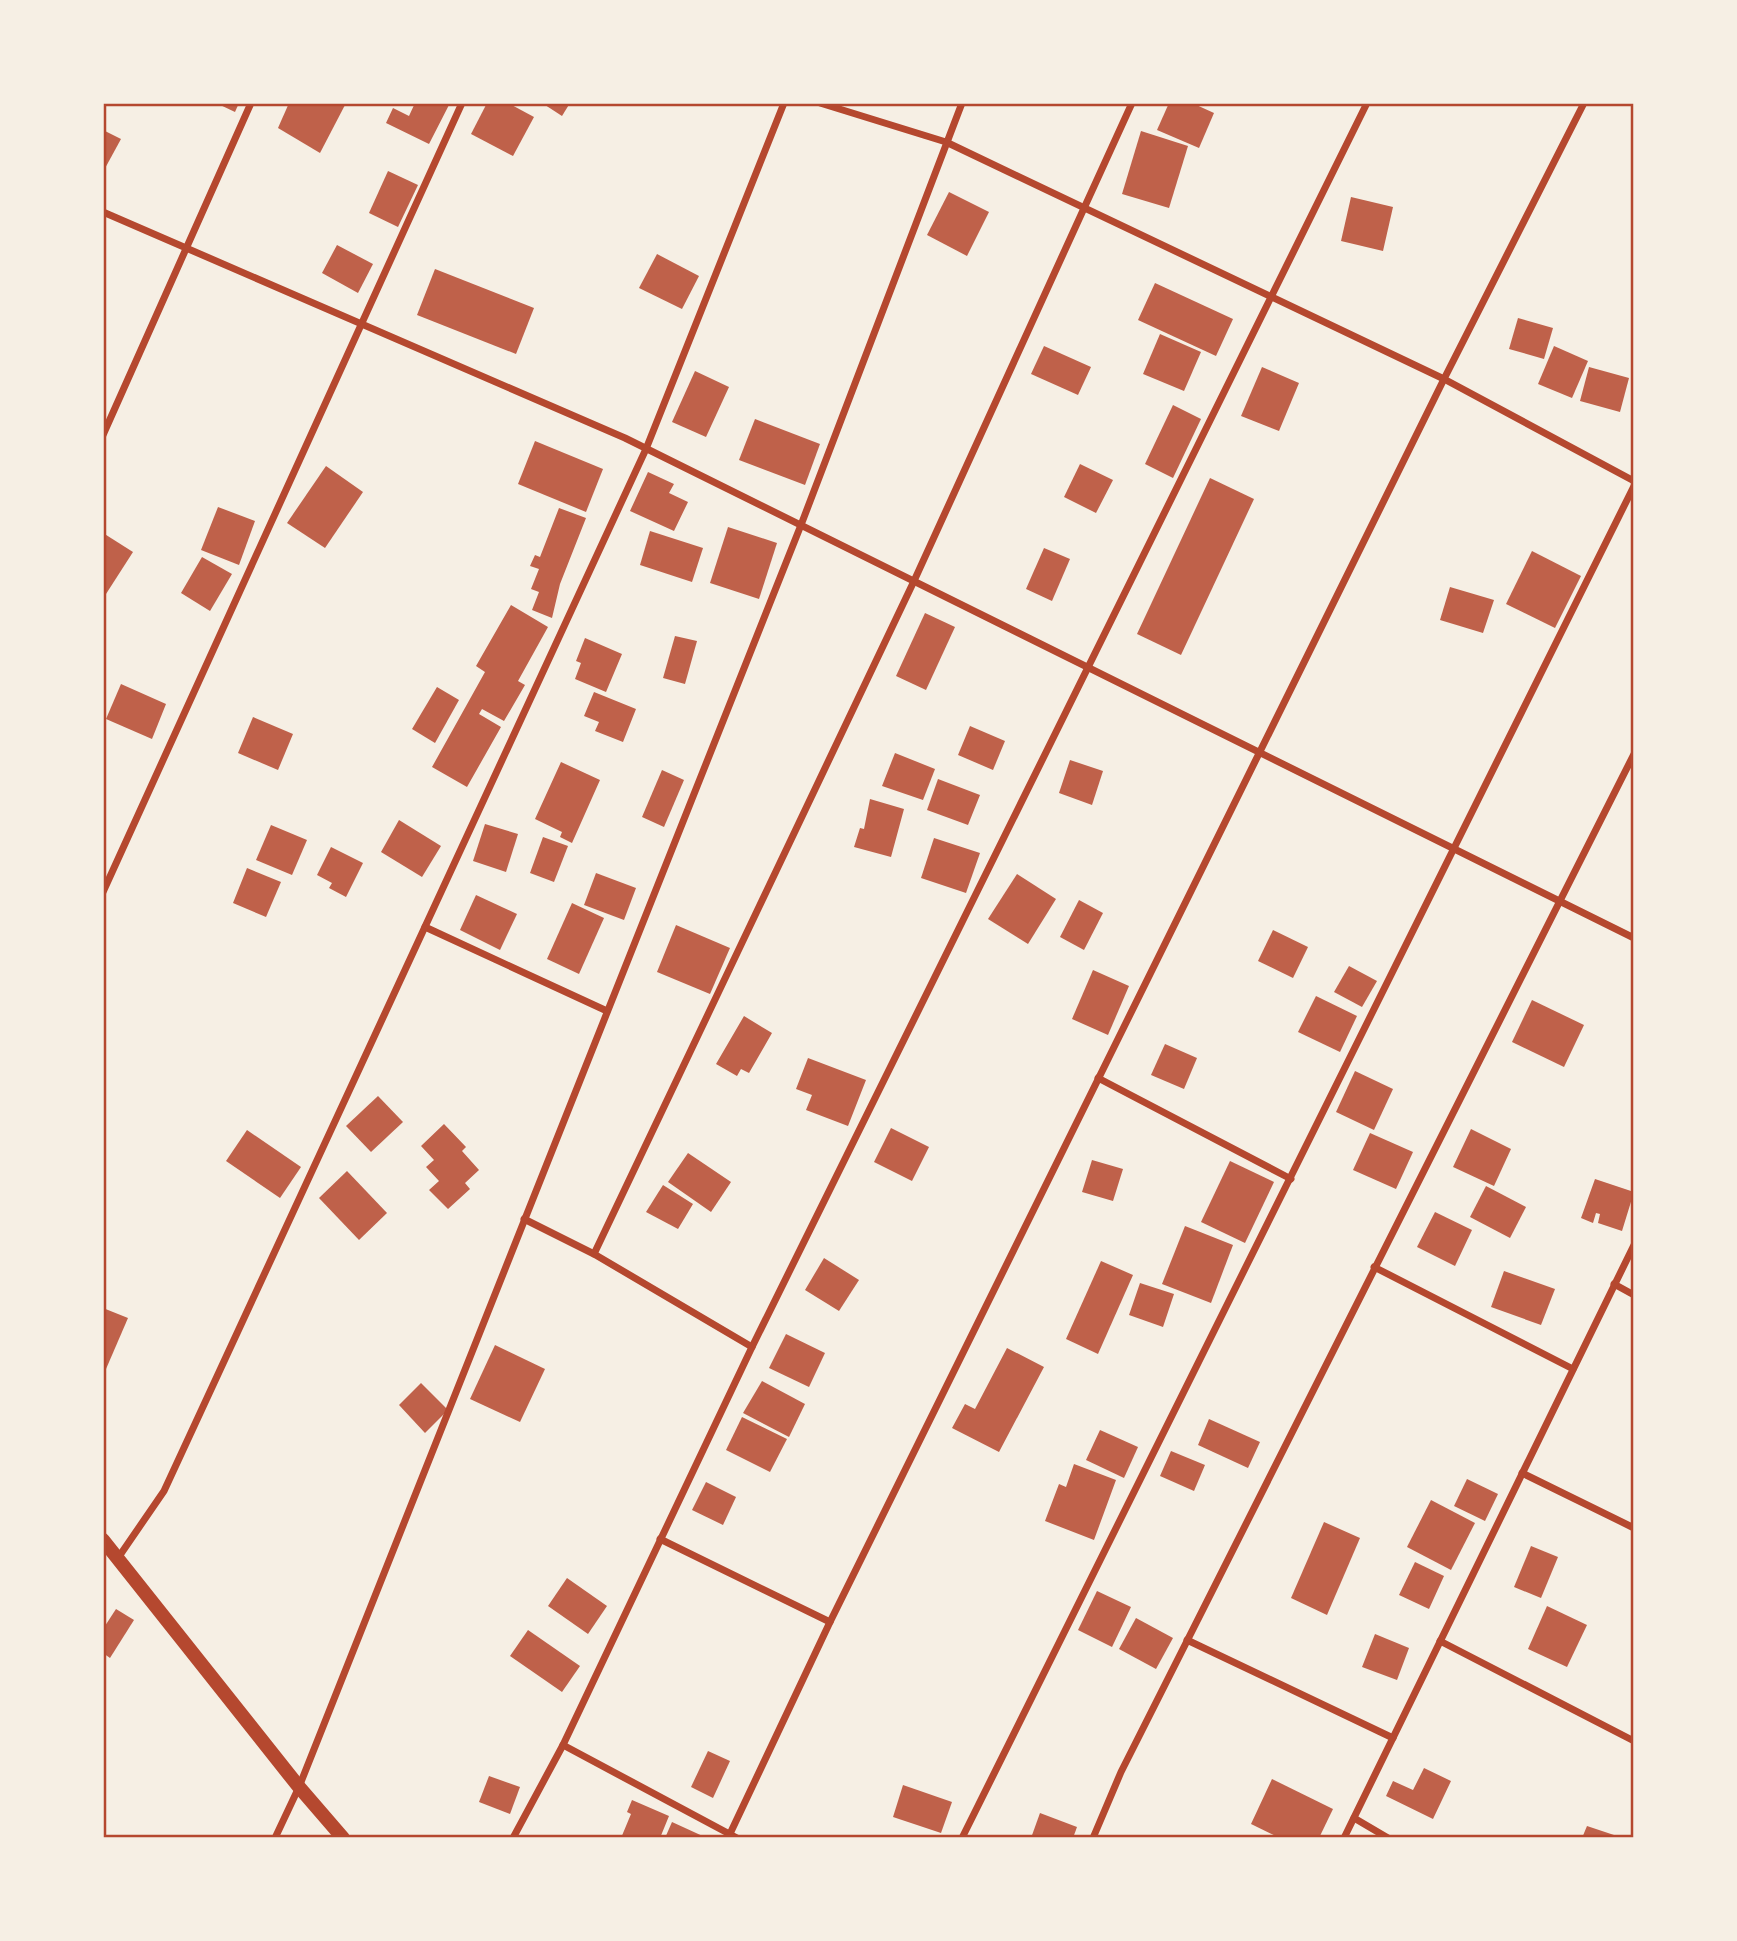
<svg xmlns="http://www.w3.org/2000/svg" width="1737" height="1941" font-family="Overpass,sans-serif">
<rect width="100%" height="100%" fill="#f6efe4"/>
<g fill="#bf614a">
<path d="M216,103h23l-4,9z"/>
<path d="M289,103l56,2 -25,48 -42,-25z"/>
<path d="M415,103h35l-21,41 -43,-21 7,-15 16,8z"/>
<path d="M487,103h21l26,14 -21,39 -42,-22z"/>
<path d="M542,103h28l-8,13z"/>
<path d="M1169,103h23l22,10 -15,35 -42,-18z"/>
<path d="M103,130l18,9 -18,33z"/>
<path d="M1141,131l47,15 -19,62 -47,-14z"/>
<path d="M388,171l30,14 -20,42 -29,-14z"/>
<path d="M949,192l40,20 -22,44 -40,-21z"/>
<path d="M1351,197l42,10 -10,44 -42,-10z"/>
<path d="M337,245l36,19 -15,29 -36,-20z"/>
<path d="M657,254l42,22 -17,33 -43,-21z"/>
<path d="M435,269l99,39 -18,46 -99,-39z"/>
<path d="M1155,283l78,36 -17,37 -78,-36z"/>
<path d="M1518,318l35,10 -9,31 -35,-10z"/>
<path d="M1160,334l41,18 -17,39 -41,-17z"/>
<path d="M1044,346l47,21 -13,28 -47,-21z"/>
<path d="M1554,346l34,15 -16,37 -34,-14z"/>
<path d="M1262,367l37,16 -20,48 -38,-15z"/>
<path d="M1589,367l40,11 -9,34 -40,-11z"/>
<path d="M695,371l34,16 -23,50 -34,-15z"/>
<path d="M1173,405l28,14 -28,59 -28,-14z"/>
<path d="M755,419l65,25 -15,41 -66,-25z"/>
<path d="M535,441l68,28 -17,43 -68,-28z"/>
<path d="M1080,464l33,16 -17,33 -32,-16z"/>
<path d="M326,466l37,26 -38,56 -38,-25z"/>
<path d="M648,472l26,12 -5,9 19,9 -14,29 -44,-20z"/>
<path d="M1210,478l44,21 -73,156 -44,-21z"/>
<path d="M218,507l37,14 -16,44 -38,-15z"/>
<path d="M559,508l27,10 -26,66 -8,34 -20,-8 7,-18 -8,-3 8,-20 -9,-3 5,-11 5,2z"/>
<path d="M728,527l49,16 -18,56 -49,-16z"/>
<path d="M650,531l53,17 -11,34 -52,-17z"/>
<path d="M103,533l30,19 -27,42 -3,-1z"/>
<path d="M1044,548l26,11 -18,42 -26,-12z"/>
<path d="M1532,551l49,25 -26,52 -49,-24z"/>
<path d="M202,557l30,17 -22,37 -29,-18z"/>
<path d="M1450,587l44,13 -11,33 -43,-13z"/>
<path d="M511,605l37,22 -30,54 7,4 -21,36 -22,-12 -3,5 22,13 -34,60 -35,-20 53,-95 -9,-6z"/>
<path d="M925,613l30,14 -29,63 -30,-14z"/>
<path d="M675,636l22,5 -12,43 -22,-6z"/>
<path d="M585,638l37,16 -16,38 -31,-13 6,-16 -5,-2z"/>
<path d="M121,684l45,20 -14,35 -46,-20z"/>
<path d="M437,687l22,13 -24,43 -23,-14z"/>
<path d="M594,692l42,17 -13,33 -28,-11 4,-9 -15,-6z"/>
<path d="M253,717l40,17 -15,36 -40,-17z"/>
<path d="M970,726l35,15 -12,29 -35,-15z"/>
<path d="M895,753l40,16 -12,31 -41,-14z"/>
<path d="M1070,760l33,11 -11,34 -33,-12z"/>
<path d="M561,762l39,18 -28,63 -12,-6 2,-5 -27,-13z"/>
<path d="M662,770l22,10 -20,47 -22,-10z"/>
<path d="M938,779l42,16 -12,30 -41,-15z"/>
<path d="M870,799l34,10 -13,48 -37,-10 6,-19 4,1z"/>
<path d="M399,820l42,26 -19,31 -41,-25z"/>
<path d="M485,824l33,10 -12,38 -33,-11z"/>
<path d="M271,825l36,15 -15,35 -36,-15z"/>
<path d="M543,837l25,9 -14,36 -24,-9z"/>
<path d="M934,838l46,15 -14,40 -45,-15z"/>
<path d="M331,847l32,16 -17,34 -17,-9 3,-5 -15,-8z"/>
<path d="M247,868l34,14 -15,35 -33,-14z"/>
<path d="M596,873l40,15 -12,32 -40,-15z"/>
<path d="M1017,874l39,25 -28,45 -40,-25z"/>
<path d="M476,895l41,19 -17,36 -40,-20z"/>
<path d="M1079,900l24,13 -19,37 -24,-13z"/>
<path d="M572,903l32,15 -25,56 -32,-15z"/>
<path d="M676,925l54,23 -20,46 -53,-22z"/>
<path d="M1273,930l35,17 -15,31 -35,-17z"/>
<path d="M1349,966l28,15 -15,26 -28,-15z"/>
<path d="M1093,970l36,16 -21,49 -36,-16z"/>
<path d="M1316,996l41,20 -17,36 -42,-20z"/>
<path d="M1532,1000l52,25 -20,42 -52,-25z"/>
<path d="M744,1016l28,17 -23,40 -8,-4 -4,7 -21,-12z"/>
<path d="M1165,1044l32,14 -13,31 -33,-14z"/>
<path d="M808,1058l58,22 -18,46 -42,-16 6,-15 -16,-6z"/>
<path d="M1355,1071l38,18 -19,41 -38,-18z"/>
<path d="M378,1096l25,26 -32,30 -25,-26z"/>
<path d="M444,1124l22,23 -4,4 17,19 -14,13 5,6 -22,20 -19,-19 10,-9 -13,-14 8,-7 -13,-14z"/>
<path d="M891,1128l38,19 -17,34 -38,-19z"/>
<path d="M1471,1129l40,20 -17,37 -41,-19z"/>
<path d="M247,1130l54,37 -21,31 -54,-37z"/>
<path d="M1370,1133l43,19 -17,37 -43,-19z"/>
<path d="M688,1153l43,29 -20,30 -43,-30z"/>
<path d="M1092,1160l31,9 -10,32 -31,-9z"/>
<path d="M1230,1161l44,21 -29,61 -44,-21z"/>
<path d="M347,1171l40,42 -28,27 -40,-42z"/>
<path d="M1595,1179l39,13 -12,39 -24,-8 2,-9 -4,-1 -3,10 -12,-5z"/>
<path d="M663,1185l30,19 -15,25 -32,-17z"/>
<path d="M1486,1186l40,21 -16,31 -40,-21z"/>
<path d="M1435,1212l37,18 -17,36 -38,-19z"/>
<path d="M1185,1226l48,19 -22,58 -49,-19z"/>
<path d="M824,1258l35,22 -20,31 -34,-21z"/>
<path d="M1101,1261l32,14 -35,79 -32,-15z"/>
<path d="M1504,1271l51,18 -14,36 -50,-18z"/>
<path d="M1140,1283l34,11 -11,33 -34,-12z"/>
<path d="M103,1308l25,10 -25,58z"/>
<path d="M786,1334l39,19 -16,34 -40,-19z"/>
<path d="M495,1345l50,24 -25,53 -50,-23z"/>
<path d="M1007,1348l37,19 -45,85 -47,-24 13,-24 10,5z"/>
<path d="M762,1381l43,23 -16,33 -46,-24z"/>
<path d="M421,1383l27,27 -23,23 -26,-28z"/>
<path d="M742,1417l45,22 -17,33 -44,-22z"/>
<path d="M1209,1419l51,23 -12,26 -50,-23z"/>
<path d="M1100,1430l38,17 -14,31 -38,-18z"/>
<path d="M1171,1451l34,14 -11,26 -34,-15z"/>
<path d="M1074,1464l42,16 -22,60 -49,-19 14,-37 7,3z"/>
<path d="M1467,1479l31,15 -13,27 -31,-15z"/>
<path d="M706,1482l30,15 -13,28 -31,-15z"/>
<path d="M1431,1500l44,23 -24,47 -44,-23z"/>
<path d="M1324,1522l36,16 -33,77 -36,-17z"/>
<path d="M1531,1546l27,11 -17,41 -27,-11z"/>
<path d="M1415,1562l29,14 -15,33 -30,-14z"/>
<path d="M567,1578l40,28 -19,28 -40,-28z"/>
<path d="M1097,1591l34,16 -19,40 -34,-17z"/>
<path d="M1547,1606l40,19 -20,42 -39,-18z"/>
<path d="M116,1609l18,11 -24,38 -7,-5v-24z"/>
<path d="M1136,1618l37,20 -17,31 -37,-20z"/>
<path d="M528,1630l52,36 -18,26 -52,-36z"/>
<path d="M1375,1634l34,14 -12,32 -35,-13z"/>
<path d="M708,1751l22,10 -17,37 -22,-11z"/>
<path d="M1424,1768l27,13 -18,38 -47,-23 7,-15 20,9z"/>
<path d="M489,1776l31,11 -10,27 -31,-12z"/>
<path d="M1272,1779l61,30 -14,29h-39l-29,-14z"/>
<path d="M903,1785l49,17 -11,31 -48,-16z"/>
<path d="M632,1800l37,16 -9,22h-39l10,-24 -4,-2z"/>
<path d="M1040,1813l37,14 -4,11h-42z"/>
<path d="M672,1822l35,16h-42z"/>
<path d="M1587,1826l33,11v1h-38z"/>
</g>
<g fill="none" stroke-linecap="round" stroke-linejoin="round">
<g stroke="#b5482f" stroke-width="7">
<path d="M820,103l126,39 498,237 190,102"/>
<path d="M103,212l522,226 1009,500"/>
<path d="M103,435l148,-332"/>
<path d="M103,892l359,-789"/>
<path d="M425,927l182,84"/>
<path d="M1098,1078l193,101"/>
<path d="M524,1219l70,35 158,93"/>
<path d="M594,1254l320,-673 218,-478"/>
<path d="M1374,1267l199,102"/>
<path d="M1614,1284l20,11"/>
<path d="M1522,1473l112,55"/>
<path d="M660,1539l170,83"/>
<path d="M118,1558l46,-67 482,-1042 138,-346"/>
<path d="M1187,1640l206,98"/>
<path d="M1440,1641l194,100"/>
<path d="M563,1745l174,93"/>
<path d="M1354,1818l34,20"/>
<path d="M275,1838l24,-51 502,-1262 161,-422"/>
<path d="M513,1838l50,-93 189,-398 615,-1244"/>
<path d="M728,1838l102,-216 614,-1243 140,-276"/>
<path d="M962,1838l672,-1352"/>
<path d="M1093,1838l28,-66c169,-340 343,-678 513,-1018"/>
<path d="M1344,1838l290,-593"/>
</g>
<path stroke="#b5482f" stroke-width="14" d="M103,1540l196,247 44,51"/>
</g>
<rect width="1737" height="1941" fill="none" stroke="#f6efe4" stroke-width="210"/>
<rect x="105" y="105" width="1527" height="1731" fill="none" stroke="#b5482f" stroke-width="2.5"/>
</svg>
